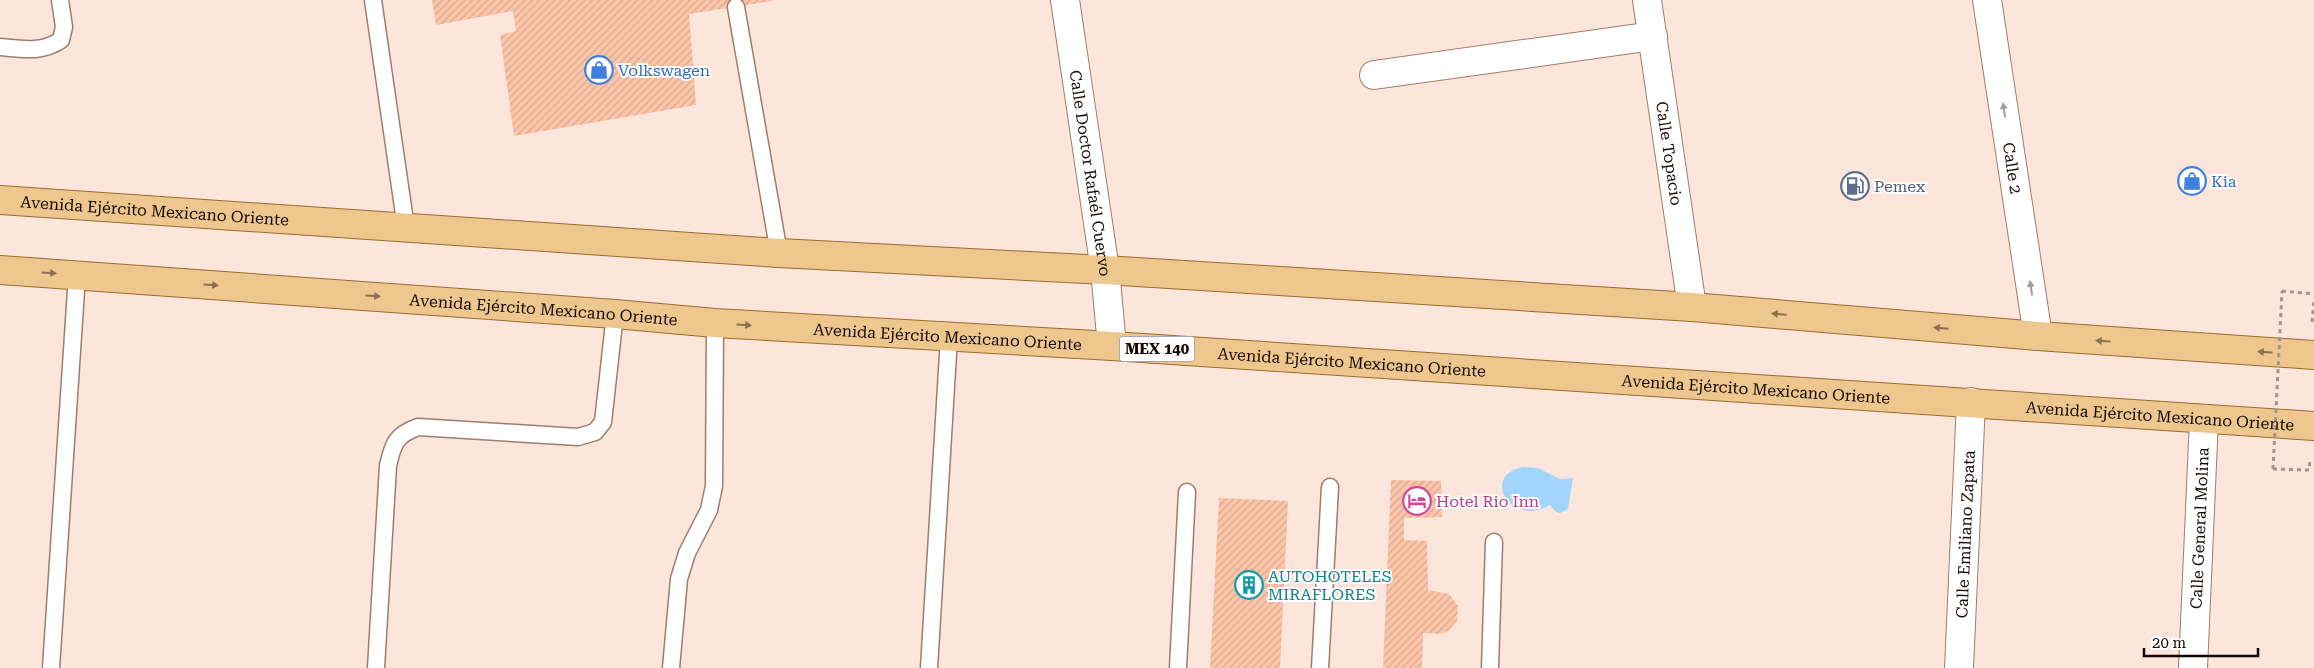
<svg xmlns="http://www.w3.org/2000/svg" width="2314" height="668" font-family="'Roboto Serif',serif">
<defs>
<pattern id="building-hatch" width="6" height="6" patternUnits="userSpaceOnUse" patternTransform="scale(1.25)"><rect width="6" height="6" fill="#fcc5a9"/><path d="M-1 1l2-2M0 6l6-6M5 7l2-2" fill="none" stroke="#d7a890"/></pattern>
</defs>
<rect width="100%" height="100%" fill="#fce6db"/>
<path fill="#a2d5f9" d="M1523,467l15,1 22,11 13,-1 -5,31 -8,4 -4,-1 -6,-7c-40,23 -70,-30 -27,-38z"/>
<g fill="url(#building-hatch)">
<path d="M432,0h340v1l-83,13 7,91 -182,31 -14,-101 16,-4 -3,-20 -77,14z"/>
<path d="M1391,480l50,1 1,36 -38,1v22l23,1 1,49 21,4 9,12 -1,15 -9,10 -7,3 -18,-1 -1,35h-39z"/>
<path d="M1219,498l69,3 -8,167h-70z"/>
</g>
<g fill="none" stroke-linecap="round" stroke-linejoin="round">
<defs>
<g id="service">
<path d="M373,0l33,228"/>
<path d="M736,7l43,246"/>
<path d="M0,47c22,2 42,6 61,-7l3,-13 -4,-27"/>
<path d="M51,668l26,-393"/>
<path d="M376,668l12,-202c5,-23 8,-31 30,-39l160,10 17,-5 8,-10 12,-108"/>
<path d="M671,668l8,-89 8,-26 22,-43 5,-24 1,-163"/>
<path d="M929,668l20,-331"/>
<path d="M1178,668l9,-176"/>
<path d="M1320,668l10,-181"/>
<path d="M1490,668l4,-126"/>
</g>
<g id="minor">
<path id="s1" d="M1065,0l40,270 7,76"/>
<path id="s2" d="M1647,0l45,307"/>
<path id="s3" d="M1987,0l51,336"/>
<path d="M1374,75l279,-39"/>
<path id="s4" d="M1959,668l12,-266"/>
<path id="s5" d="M2193,668l11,-249"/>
</g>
<g id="primary">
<path id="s6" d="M0,200l779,53 326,17 587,37 346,29 276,19"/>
<path id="s7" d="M0,270l615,44 100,9 397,23 1202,80"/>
</g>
</defs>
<use href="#service" stroke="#9e7d6d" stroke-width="19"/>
<use href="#minor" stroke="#9e7d6d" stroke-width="30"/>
<use href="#primary" stroke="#9a6b2e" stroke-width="30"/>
<g stroke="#a5938a" stroke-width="3" stroke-dasharray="4 4" stroke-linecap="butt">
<path d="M2282,291l32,3"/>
<path d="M2312,322l2,-20"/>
<path d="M2273,469l36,1 1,-11"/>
</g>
<use href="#service" stroke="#fff" stroke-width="16"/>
<use href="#minor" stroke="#fff" stroke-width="28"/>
<use href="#primary" stroke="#eec78f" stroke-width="28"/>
<path stroke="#a5938a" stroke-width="3" stroke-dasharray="4 4" stroke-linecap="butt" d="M2273,469l9,-178"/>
</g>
<defs><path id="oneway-solid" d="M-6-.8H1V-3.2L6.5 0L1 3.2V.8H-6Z" transform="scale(1.25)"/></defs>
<g fill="#a19c9b">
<use href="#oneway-solid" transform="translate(2004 110) rotate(-99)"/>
<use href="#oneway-solid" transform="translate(2031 288) rotate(-99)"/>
</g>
<g fill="#8c7150">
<use href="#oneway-solid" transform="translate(49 273) rotate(4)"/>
<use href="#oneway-solid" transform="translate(211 285) rotate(4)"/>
<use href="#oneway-solid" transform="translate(373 296) rotate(4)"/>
<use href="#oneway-solid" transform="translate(1779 314) rotate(-175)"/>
<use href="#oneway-solid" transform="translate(744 325) rotate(3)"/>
<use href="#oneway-solid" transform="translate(1941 328) rotate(-175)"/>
<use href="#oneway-solid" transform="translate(2103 341) rotate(-176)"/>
<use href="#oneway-solid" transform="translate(2265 352) rotate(-176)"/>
</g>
<defs>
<symbol id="shop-ring" viewBox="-11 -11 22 22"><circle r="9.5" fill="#fff" stroke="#3f7fe0" stroke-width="1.5"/><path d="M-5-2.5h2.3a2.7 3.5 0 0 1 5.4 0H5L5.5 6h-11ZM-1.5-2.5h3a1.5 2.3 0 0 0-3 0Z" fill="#3f7fe0"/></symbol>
<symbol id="fuel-ring" viewBox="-11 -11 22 22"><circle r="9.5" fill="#fff" stroke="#5c6f8a" stroke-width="1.5"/><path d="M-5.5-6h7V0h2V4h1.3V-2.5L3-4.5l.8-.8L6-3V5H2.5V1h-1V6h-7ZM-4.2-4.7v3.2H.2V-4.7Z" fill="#5c6f8a"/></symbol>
<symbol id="hotel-ring" viewBox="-11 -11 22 22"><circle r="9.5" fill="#fff" stroke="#d1479c" stroke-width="1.5"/><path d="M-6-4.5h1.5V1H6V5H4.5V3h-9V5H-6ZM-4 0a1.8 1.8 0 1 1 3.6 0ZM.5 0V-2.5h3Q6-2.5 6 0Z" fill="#d1479c"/></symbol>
<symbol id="building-ring" viewBox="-11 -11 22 22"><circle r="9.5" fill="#fff" stroke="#0f9aa8" stroke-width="1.5"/><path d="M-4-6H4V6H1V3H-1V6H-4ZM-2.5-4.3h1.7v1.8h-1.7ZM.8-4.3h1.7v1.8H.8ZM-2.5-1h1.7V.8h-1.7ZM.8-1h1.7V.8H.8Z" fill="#0f9aa8"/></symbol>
</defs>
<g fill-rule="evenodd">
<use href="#shop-ring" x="583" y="54" width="32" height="32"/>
<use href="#shop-ring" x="2176" y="165" width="32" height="32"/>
<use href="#fuel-ring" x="1839" y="170" width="32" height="32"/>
<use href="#hotel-ring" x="1401" y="485" width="32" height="32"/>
<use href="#building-ring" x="1233" y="569" width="32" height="32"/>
</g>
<g text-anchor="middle" stroke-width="4" stroke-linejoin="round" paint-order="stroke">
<rect fill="#fff" stroke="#5a524f" stroke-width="1" x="1119.5" y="336.5" width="75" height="25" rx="4"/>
<g font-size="15" font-weight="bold" fill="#140804">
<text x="1157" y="354">MEX 140</text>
</g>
<g font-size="16" fill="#366cbe" stroke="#fff" text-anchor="start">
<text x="618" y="76">Volkswagen</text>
<text x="2211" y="187">Kia</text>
</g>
<g font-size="16" fill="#140804" stroke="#fff">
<text dy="6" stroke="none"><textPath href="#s2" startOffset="155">Calle Topacio</textPath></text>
<text dy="6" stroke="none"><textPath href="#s3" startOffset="170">Calle 2</textPath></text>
<text dy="6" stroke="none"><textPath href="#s1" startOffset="175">Calle Doctor Rafaél Cuervo</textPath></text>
<text dy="6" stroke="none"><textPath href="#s6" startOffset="155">Avenida Ejército Mexicano Oriente</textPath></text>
<text dy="6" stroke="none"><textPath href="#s7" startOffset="545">Avenida Ejército Mexicano Oriente</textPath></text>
<text dy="6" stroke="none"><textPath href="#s7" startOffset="950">Avenida Ejército Mexicano Oriente</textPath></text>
<text dy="6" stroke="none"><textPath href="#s7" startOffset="1355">Avenida Ejército Mexicano Oriente</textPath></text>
<text dy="6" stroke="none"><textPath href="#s7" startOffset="1760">Avenida Ejército Mexicano Oriente</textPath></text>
<text dy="6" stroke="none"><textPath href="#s7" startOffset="2165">Avenida Ejército Mexicano Oriente</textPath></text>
<text dy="6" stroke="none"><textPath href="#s5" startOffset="140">Calle General Molina</textPath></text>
<text dy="6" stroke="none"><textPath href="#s4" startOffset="134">Calle Emiliano Zapata</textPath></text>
</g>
<g font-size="16" fill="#4e5e75" stroke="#fff" text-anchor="start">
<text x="1874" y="192">Pemex</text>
</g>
<g font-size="16" fill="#b23c85" stroke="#fff" text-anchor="start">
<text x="1436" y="507">Hotel Rio Inn</text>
</g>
<g font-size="16" fill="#0d838f" stroke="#fff" text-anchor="start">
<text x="1268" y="582">AUTOHOTELES<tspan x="1268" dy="18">MIRAFLORES</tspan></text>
</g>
</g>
<path d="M2144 648v8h114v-8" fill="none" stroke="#140804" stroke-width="2.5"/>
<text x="2152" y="648" font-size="15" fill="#140804" stroke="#ffffff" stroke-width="4" paint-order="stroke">20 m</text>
</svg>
